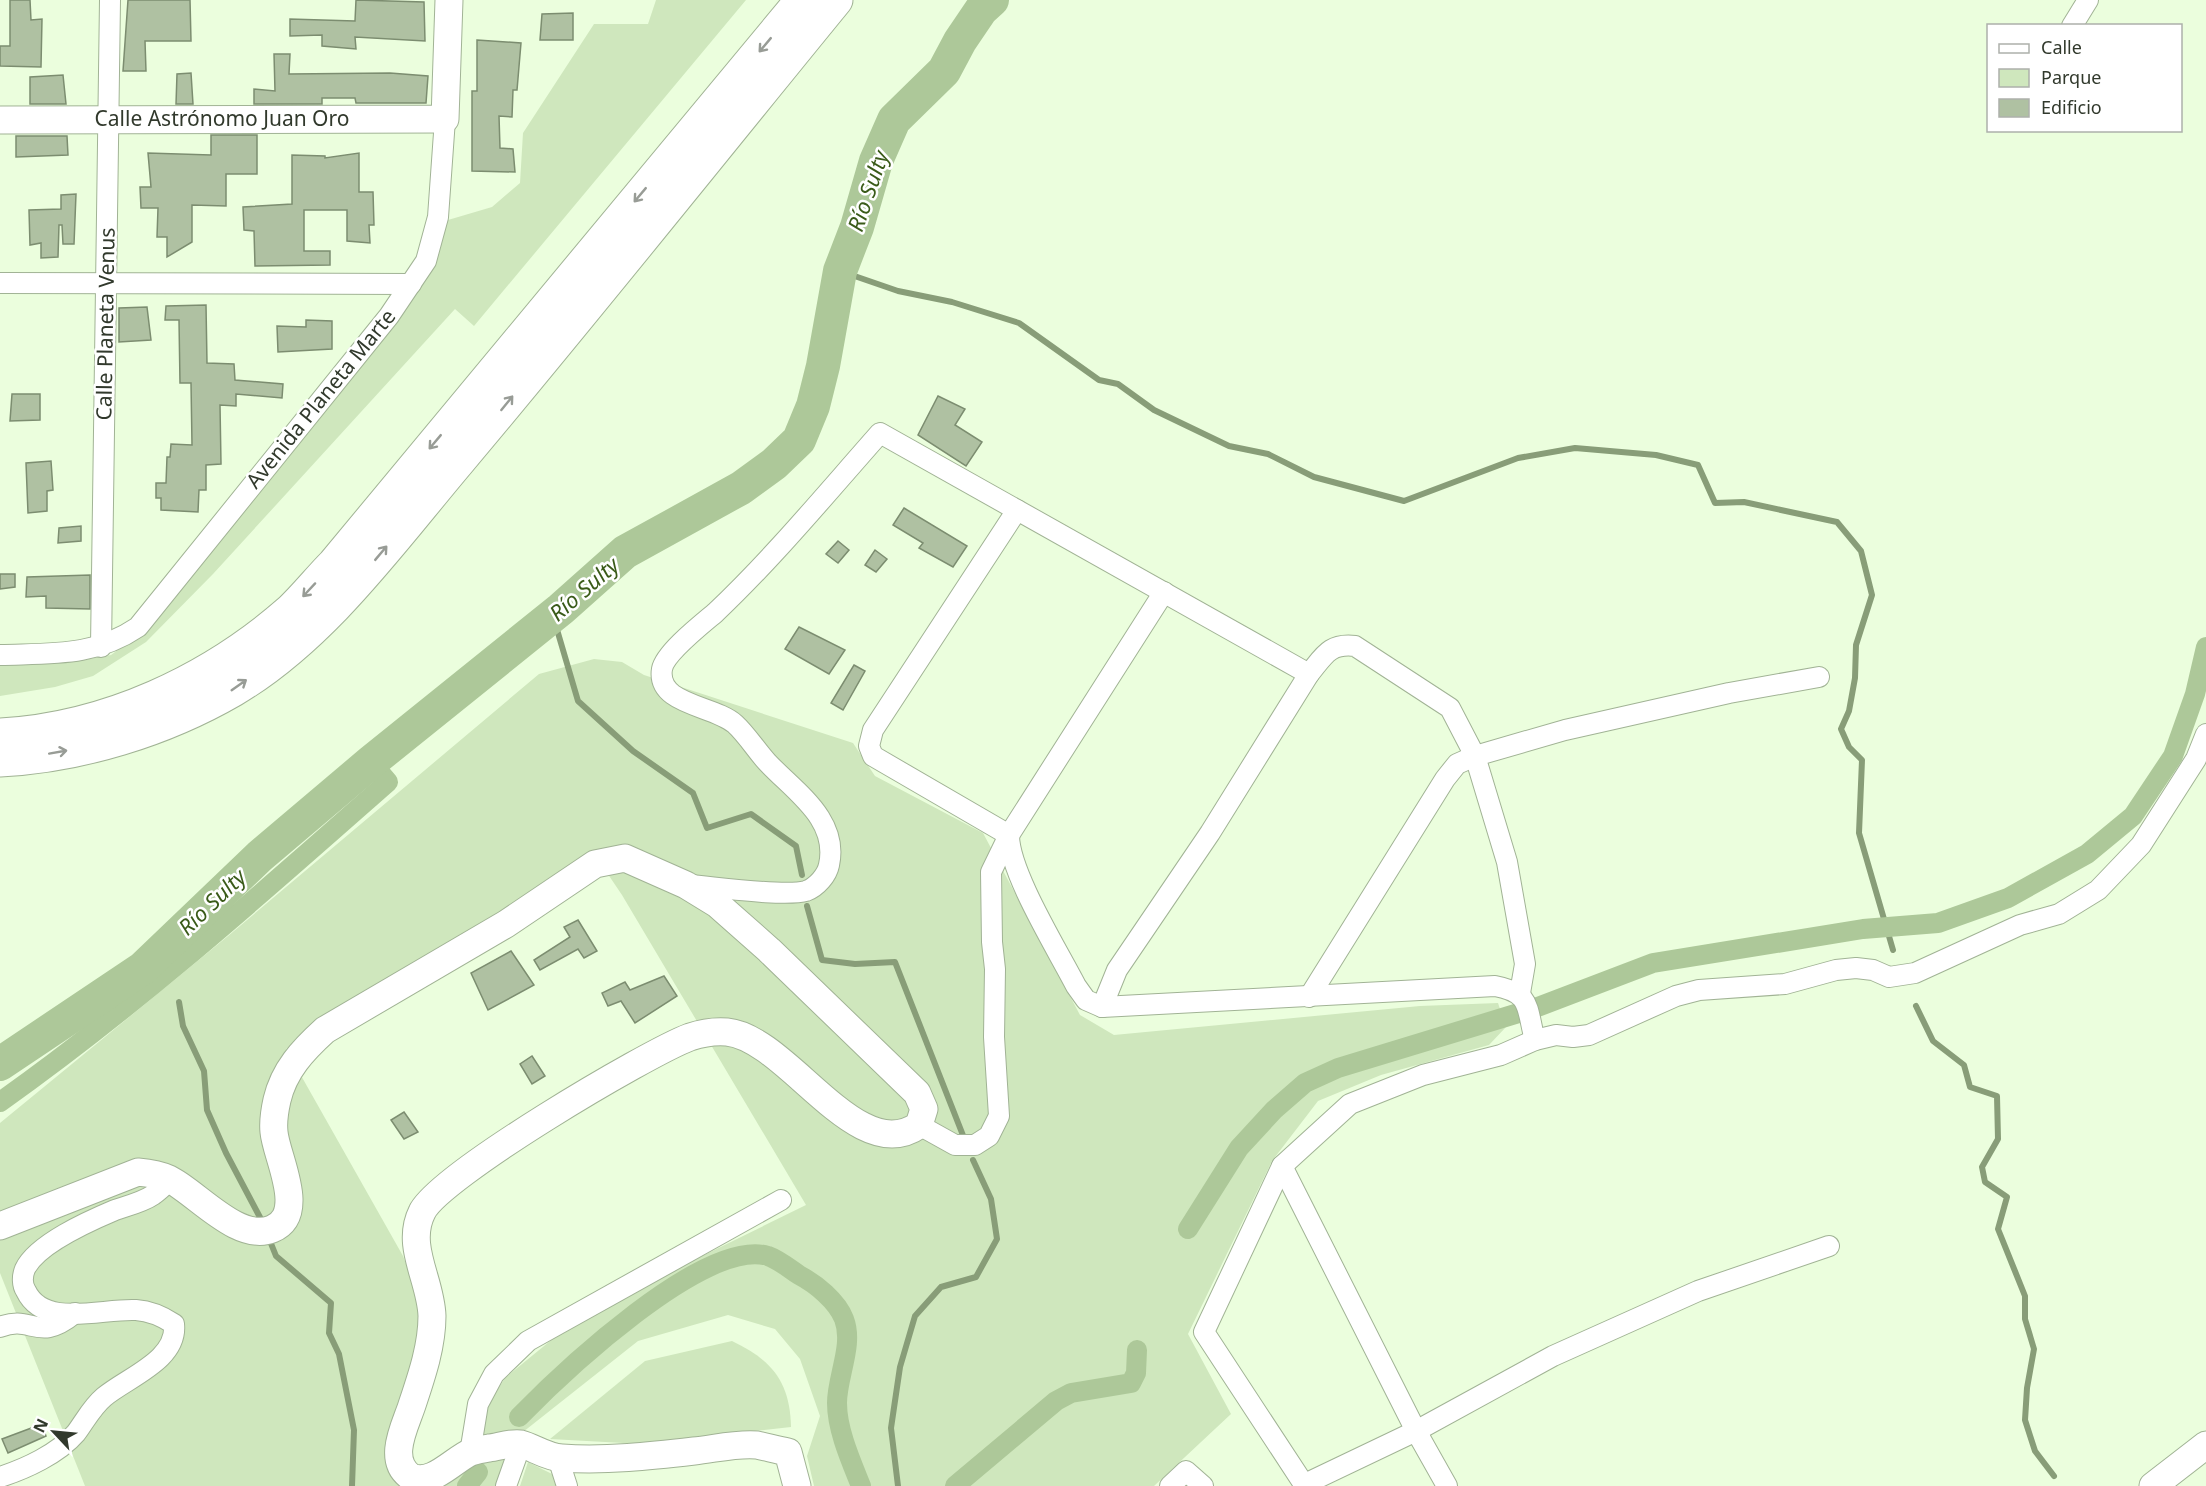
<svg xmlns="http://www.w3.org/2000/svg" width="2206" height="1486" font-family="'Noto Sans',sans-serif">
<rect width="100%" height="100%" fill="#ebfedd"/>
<g fill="#cfe7bd">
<path d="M656,0h90l-272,326 -19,-17 -242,265 -67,68 -53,34 -38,11 -55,9v-32l84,-4 27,-5 26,-19 298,-381 13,-35 44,-13 28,-24 3,-50 71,-109h54z"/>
<path d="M594,659l28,3 22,13 209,68 22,33 108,57 97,182 34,20 306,-29 78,-3 8,24 -17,18 -108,30 -63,26 -46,60 -84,173 43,80 -77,72h-340l-7,-30 13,-40 -20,-57 -25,-30 -47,-14 -90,26 -115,91 -37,9 -6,-23 25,-40 50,-41 137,-76 114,-56 -184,-310 -29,-43 -307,197 117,207 18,47 2,37 -29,80 -9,34 12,22 18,10h-330l-85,-213v-150l228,-187 311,-262z"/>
<path d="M732,1341c40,19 58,41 59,86l-149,17 -92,-5 95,-78z"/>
<path d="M506,1452l-8,34h-62l34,-21z"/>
<path d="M528,1462l28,14 2,10h-38z"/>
</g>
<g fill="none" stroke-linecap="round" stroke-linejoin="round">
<g stroke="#889d78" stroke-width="6">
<path d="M840,271l58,20 54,11 67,21 80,57 19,4 36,26 75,36 39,8 46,23 90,24 114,-43 57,-10 81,7 42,10 17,38 29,-1 93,20 24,29 11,44 -16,50 -1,33 -6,33 -8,18 8,18 13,13 -3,73 34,117"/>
<path d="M553,616l25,85 55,50 60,42 14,35 44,-14 45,32 6,29"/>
<path d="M807,906l15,54 33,4 40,-2 71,181"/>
<path d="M155,957v1"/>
<path d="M179,1002l4,24 21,45 3,39 19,43 37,70"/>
<path d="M1916,1006l17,35 31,24 6,22 27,9 1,43 -16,28 3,15 22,15 -9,32 27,67v23l9,30 -7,39 -2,32 10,31 19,25"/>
<path d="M268,1236l8,20 55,47 -2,30 10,21 15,76 -2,56"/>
<path d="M898,1486l-7,-58 9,-61 15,-51 26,-29 35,-10 21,-38 -6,-40 -18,-39"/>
</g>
<g stroke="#adc899" stroke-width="20">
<path d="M0,1102c137,-97 262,-209 388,-320l-17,-20"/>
<path d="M1188,1229l51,-81 35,-38 31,-27 33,-15 197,-60 118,-45 210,-34 75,-6 70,-25 79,-44 46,-38 40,-60 22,-62 11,-47"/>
<path d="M519,1417c42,-43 186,-180 249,-161 11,4 22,13 31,19 17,9 38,26 45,44 10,26 -7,57 -7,84 0,27 14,58 24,83"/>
<path d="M467,1486l11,-14"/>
<path d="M955,1486l101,-85 15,-8 60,-10 5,-10 1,-23"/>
</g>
<path stroke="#adc899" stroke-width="34" d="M0,1064l143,-96 117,-112 111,-94 190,-153 64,-57 116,-64 33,-24 25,-24 14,-34 10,-40 17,-95 17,-44 19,-66 18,-41 50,-49 16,-30 21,-31 11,-10"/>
</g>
<g fill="#afc1a2" stroke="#7c8d70" stroke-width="1.5">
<path d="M10,0h20l1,20 11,-1 -1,48 -41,-1v-20h10z"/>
<path d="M128,0h62l1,41h-46l1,30h-23z"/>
<path d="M356,0l68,2 1,39 -70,-4 1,12 -34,-3v-11l-32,1v-17l65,2z"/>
<path d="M573,13v27h-33l2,-26z"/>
<path d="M477,40l44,3 -4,47h-4l-1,27 -13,-1 1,32 13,1 2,23 -43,-1v-80h5z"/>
<path d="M274,54h16l-1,20 101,-1 38,3 -2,27h-70l-1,-5h-33v6h-68v-15l21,2z"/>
<path d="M191,73l2,31h-17l1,-30z"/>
<path d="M63,75l3,29h-36v-27z"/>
<path d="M211,135h46v39h-31v32l-34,-1v37l-25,15v-20h-10l1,-29h-17l-1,-21h11l-3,-34 63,2z"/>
<path d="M16,136h51l1,19 -52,2z"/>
<path d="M359,153v39h14l1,33h-5l1,18 -23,-2v-31h-43v41h26v14l-75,1 -1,-35 -10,-1 -1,-23 49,-3v-49l33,1v2z"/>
<path d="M76,194l-2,50h-11l-1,-19h-3l-1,32 -17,1v-15l-11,2 -1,-35 32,-1v-14z"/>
<path d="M206,305l1,58 27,1 1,16 48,4 -1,14 -46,-4v12l-16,-1 1,59 -15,1v25h-7l-1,22 -37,-2v-12h-5v-15h10l1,-26h3l1,-13 21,1 -1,-62h-11l-1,-63h-14l1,-14z"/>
<path d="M147,307l4,33 -32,2v-34z"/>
<path d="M306,320l26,1v28l-54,3 -1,-26 29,1z"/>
<path d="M12,394h28v26l-30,1z"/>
<path d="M938,396l27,13 -10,16 27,17 -16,24 -48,-31z"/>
<path d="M51,461l2,29 -6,1v20l-19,2 -2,-50z"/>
<path d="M904,508l63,38 -14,21 -34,-19 4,-5 -30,-18z"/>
<path d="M81,526v15l-23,2 1,-15z"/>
<path d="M838,541l11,9 -11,13 -12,-9z"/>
<path d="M875,550l12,9 -11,13 -11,-7z"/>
<path d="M0,574h15v13l-15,2z"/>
<path d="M90,575v34l-44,-1v-12l-20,1 1,-20z"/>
<path d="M799,627l46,23 -16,24 -44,-25z"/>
<path d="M854,665l11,6 -22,39 -12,-7z"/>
<path d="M578,920l19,31 -13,7 -6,-9 -38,21 -6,-10 36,-23 -6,-10z"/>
<path d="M511,951l23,34 -46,25 -17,-37z"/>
<path d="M664,976l13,20 -42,27 -14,-22 -13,5 -6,-13 23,-11 5,8z"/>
<path d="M532,1056l13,20 -13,8 -12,-20z"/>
<path d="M404,1112l14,20 -14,7 -13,-19z"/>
<path d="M42,1424l4,12 -38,17 -6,-14z"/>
</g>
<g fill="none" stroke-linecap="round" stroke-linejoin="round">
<defs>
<g id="street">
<path d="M2072,26l16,-26"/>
<path d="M0,283l411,1"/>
<path d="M101,647l9,-647"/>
<path d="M0,655c51,-2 94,2 138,-28l251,-311 37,-55 12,-44 7,-98"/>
<path d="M1009,835c0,37 48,114 67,151l10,14 16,7 393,-21c37,7 31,21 40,54"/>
<path d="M1009,835l-136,-79 -4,-10 4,-16 144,-220"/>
<path d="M689,885c26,2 96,12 117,6 11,-4 21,-16 23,-26 10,-46 -34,-73 -62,-103 -11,-12 -20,-27 -32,-38 -21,-19 -79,-19 -73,-55 3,-16 40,-45 53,-56 59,-56 111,-119 165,-180l429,241"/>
<path d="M1309,997l136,-218 12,-15 18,-8 90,-26 164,-37 90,-16"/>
<path d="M1102,1007l15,-37 93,-137 99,-159c15,-18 20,-31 46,-28l95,62 25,48 32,106 18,102 -5,29"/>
<path d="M919,1125l36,20h20l14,-9 10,-20 -5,-79 1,-68 -3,-27 -1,-70 18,-37 155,-243"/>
<path d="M1282,1166l134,265 31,55"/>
<path d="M0,1327c33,-13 37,17 75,-14"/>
<path d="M470,1453l8,-49 16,-30 34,-33 253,-141"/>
<path d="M558,1458l9,28"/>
<path d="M0,1477c25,-8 58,-23 76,-44 9,-12 16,-26 28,-36 24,-20 74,-37 70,-73 -12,-8 -24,-13 -38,-14 -34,-2 -92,19 -110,-19 -4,-6 -4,-15 -1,-22 12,-25 64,-48 90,-59 12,-4 28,-8 38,-15 6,-4 12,-10 17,-15"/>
<path d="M1305,1484l111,-53 137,-75 145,-65 131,-45"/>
<path d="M506,1486l15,-42"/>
<path d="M1170,1486l16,-15 17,15"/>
<path d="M1305,1486l-101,-154 78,-166 68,-62 73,-29 78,-20 34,-15 21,-5 17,2 16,-2 87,-39 23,-6 86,-6 51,-14 20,-2 17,2 16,7 26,-4 105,-48 39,-11 39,-24 43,-45 55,-86 10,-25"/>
</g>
<g id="secondary">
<path d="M0,120l445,-1 4,-119"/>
<path d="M0,1226l138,-54c11,1 20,2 31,7 27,13 69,64 103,50 36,-15 4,-72 2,-97 -1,-9 1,-23 3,-32 7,-30 26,-50 48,-70l181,-106 89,-60 30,-6 61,27 31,19 52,46 148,143 7,16 -5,16c-62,44 -131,-87 -192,-93 -12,-1 -25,1 -37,5 -43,16 -251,139 -268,175 -17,34 9,68 10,104 0,31 -11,62 -21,92 -7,20 -24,53 0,69 21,9 42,-17 60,-25 6,-2 12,-3 18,-4 9,-1 23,-6 32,-4 12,3 25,13 41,14 43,3 89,-2 132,-7 20,-2 43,-8 63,-6 10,2 20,5 31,7l9,34"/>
<path d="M2153,1486l53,-41"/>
</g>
<g id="highway">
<path d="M0,735c107,-6 210,-54 290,-124 15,-14 29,-32 44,-47l468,-564"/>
<path d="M0,760c80,-4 164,-30 233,-70 90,-53 159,-150 225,-228 128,-152 252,-308 378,-462"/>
</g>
</defs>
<use href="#street" stroke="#a1b395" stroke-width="22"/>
<use href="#secondary" stroke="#a1b395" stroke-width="29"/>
<use href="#highway" stroke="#a1b395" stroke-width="35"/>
<use href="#street" stroke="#fff" stroke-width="20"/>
<use href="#secondary" stroke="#fff" stroke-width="27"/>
<use href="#highway" stroke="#fff" stroke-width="33"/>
</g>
<defs><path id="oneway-shaft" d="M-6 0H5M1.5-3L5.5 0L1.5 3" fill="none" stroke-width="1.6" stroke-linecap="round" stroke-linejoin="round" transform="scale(1.5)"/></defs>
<g stroke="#989c96">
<use href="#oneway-shaft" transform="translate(765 45) rotate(130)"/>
<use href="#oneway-shaft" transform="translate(640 195) rotate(130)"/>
<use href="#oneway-shaft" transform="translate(507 403) rotate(-51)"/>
<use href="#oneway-shaft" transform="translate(435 442) rotate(130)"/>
<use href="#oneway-shaft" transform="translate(381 553) rotate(-50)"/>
<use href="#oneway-shaft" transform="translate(309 590) rotate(133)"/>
<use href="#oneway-shaft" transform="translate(239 685) rotate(-35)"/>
<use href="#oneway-shaft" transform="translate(58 752) rotate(-10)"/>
</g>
<g text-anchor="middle" stroke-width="5" stroke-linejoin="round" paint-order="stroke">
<g font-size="21" fill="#31392c" stroke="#fff">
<text x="222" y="126">Calle Astrónomo Juan Oro</text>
<text transform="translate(106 324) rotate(-89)" y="7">Calle Planeta Venus</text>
<text transform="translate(321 399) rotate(-51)" y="7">Avenida Planeta Marte</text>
</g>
<g font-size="22" font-style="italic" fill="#3a5b19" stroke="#fff">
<text transform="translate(868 191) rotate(-71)" y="8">Río Sulty</text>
<text transform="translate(584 589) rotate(-41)" y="8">Río Sulty</text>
<text transform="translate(212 902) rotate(-44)" y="8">Río Sulty</text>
</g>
</g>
<rect x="1987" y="24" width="195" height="108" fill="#ffffff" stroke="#adb0ab" stroke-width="1.5"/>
<rect x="1999" y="44" width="30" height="9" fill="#ffffff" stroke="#adb0ab" stroke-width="1.5"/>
<text x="2041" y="54" font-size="18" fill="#31392c">Calle</text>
<rect x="1999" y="69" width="30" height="18" fill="#cfe7bd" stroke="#adb0ab" stroke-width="1.5"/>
<text x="2041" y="84" font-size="18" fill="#31392c">Parque</text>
<rect x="1999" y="99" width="30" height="18" fill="#afc1a2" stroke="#adb0ab" stroke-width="1.5"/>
<text x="2041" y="114" font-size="18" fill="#31392c">Edificio</text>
<g transform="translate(54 1432) rotate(296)" stroke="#ffffff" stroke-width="4.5" paint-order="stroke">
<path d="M0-4.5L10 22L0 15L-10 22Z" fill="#31392c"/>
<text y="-9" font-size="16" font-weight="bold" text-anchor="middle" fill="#31392c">N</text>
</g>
</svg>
